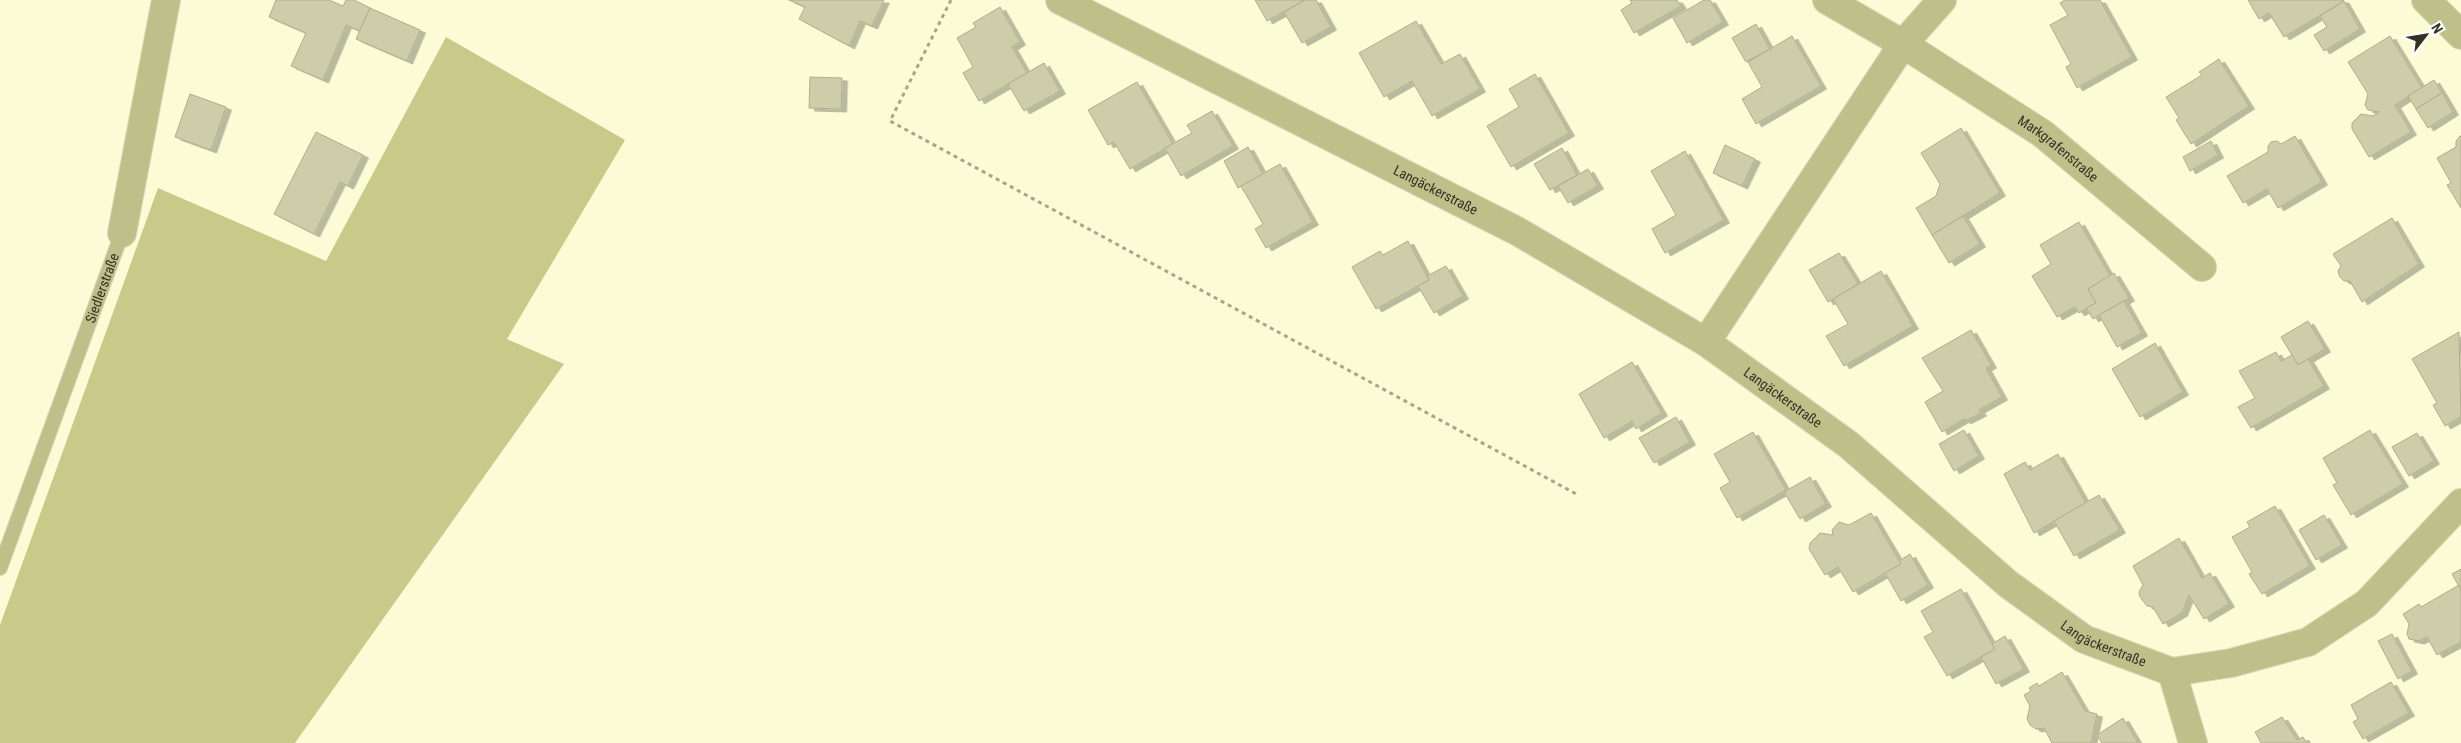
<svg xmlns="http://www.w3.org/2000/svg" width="2461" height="743" font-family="'Roboto Condensed',sans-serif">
<defs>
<filter id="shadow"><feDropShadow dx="5.5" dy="3" stdDeviation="0" flood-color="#0004"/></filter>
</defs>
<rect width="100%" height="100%" fill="#fbfcd6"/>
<path fill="#c9c989" d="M446,37l179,103 -118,199 57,25 -269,379h-295v-118l158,-437 168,73z"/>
<g fill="#cdcea9" stroke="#aeae8b" filter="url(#shadow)">
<path d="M276,0h53l14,6 3,-6h8l16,8 -10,23 -14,-6 -23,55 -32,-14 15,-33 -37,-16z"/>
<path d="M789,0h95l-12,26 -12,-5 -11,25 -50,-27 6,-12z"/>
<path d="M1255,0h50l-38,21z"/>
<path d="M1305,0h11l15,27 -29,16 -18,-31z"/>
<path d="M1630,0h47l4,6 -47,27 -13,-23 11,-7z"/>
<path d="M1704,0h6l13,22 -36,21 -14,-25z"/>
<path d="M2065,0h35l32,57 -55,31 -11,-21 5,-3 -21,-39 18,-10 -8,-12z"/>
<path d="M2248,0h95l1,1 -60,36 -15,-24 -10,6z"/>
<path d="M2344,1l16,28 -36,22 -10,-16 13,-8 -7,-11z"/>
<path d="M1000,7l20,35 -8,5 15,26 -48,28 -16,-28 10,-6 -16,-29 19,-11 -3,-4z"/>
<path d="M370,8l50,22 -13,31 -51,-22z"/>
<path d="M1416,21l25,43 19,-10 20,35 -48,27 -20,-35 -28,16 -25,-44z"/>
<path d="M1756,24l14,25 -24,13 -14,-24z"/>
<path d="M1792,36l29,50 -65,38 -14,-25 20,-12 -14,-25z"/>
<path d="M2390,36l32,52 -27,17 16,27 -42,25 -17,-28v-6l9,-9 12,2 6,-4 -11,-2 -3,-5 3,-11 -20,-32z"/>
<path d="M2219,59l30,47 -58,38 -15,-24 3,-2 -13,-21 36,-22 -3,-3z"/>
<path d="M1044,63l16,28 -36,20 -16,-27z"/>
<path d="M1535,74l34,59 -58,34 -24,-41 32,-19 -10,-18z"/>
<path d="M810,77l32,1 -1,31 -32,-1z"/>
<path d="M2434,80l8,13 -26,16 -8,-13z"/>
<path d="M1137,82l36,62 -43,25 -16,-27 -6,3 -20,-35z"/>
<path d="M2442,93l11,19 -25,16 -12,-19z"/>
<path d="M190,94l36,13 -15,43 -36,-13z"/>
<path d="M1212,111l21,35 -52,30 -16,-28 27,-15 -5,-8z"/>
<path d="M1961,128l39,65 -68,42 -16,-27 20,-12 4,-12 -19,-31z"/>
<path d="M316,132l47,23 -15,31 -8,-4 -26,52 -40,-20z"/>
<path d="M2295,136l27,46 -44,26 -11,-19 -24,14 -16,-27 41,-24v-6l3,-4 6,-1 4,3z"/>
<path d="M2460,136h1v72l-14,-23 4,-2 -14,-25 19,-11v-6z"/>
<path d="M2211,141l7,14 -28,16 -7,-14z"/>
<path d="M1725,145l30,14 -13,27 -29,-13z"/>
<path d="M1248,147l15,27 -25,14 -14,-27z"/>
<path d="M1562,148l15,27 -27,15 -16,-26z"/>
<path d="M1685,151l39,69 -59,33 -13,-24 24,-14 -25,-44z"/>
<path d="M1280,164l33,58 -47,26 -11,-19 8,-5 -22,-38z"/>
<path d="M1588,169l10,17 -30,17 -10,-17z"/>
<path d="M1963,216l17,28 -31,19 -17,-28z"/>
<path d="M2392,218l27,46 -57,38 -12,-21h-6l-4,-4 -2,-6 3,-5 -8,-12z"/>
<path d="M2079,222l31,54 -22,13 8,14 -17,10 -4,-6 -18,10 -25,-41 19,-12 -11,-19z"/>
<path d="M1408,241l21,39 -53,29 -24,-42 28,-16 3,4z"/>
<path d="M1839,253l19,31 -30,18 -19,-32z"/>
<path d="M1446,266l17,30 -29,17 -16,-27 11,-6 -2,-4z"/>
<path d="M1881,271l32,55 -69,40 -18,-30 22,-12 -15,-25z"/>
<path d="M2114,273l15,25 -36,21 -7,-11 10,-5 -8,-14z"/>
<path d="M2124,301l18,32 -25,14 -18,-32z"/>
<path d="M2308,321l17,28 -27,16 -17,-28z"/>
<path d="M1971,330l20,35 -5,3 16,29 -23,13 2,3 -16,8 -1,-2 -22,13 -17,-30 18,-11 -21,-33z"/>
<path d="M2459,332l2,85 -16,9 -12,-21 4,-2 -25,-44z"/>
<path d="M2155,343l28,49 -43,25 -28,-48z"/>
<path d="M2276,352l5,9 11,-6 6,10 10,-6 16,27 -73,42 -13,-21 17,-9 -16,-27z"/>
<path d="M1632,362l30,51 -26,16 -4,-8 -28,17 -25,-44z"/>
<path d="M1676,417l14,25 -36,21 -15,-25z"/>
<path d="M1964,430l15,26 -25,15 -15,-27z"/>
<path d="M2370,430l33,54 -52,31 -18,-30 4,-2 -14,-25z"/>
<path d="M1753,432l33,58 -49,28 -17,-30 10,-6 -16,-28z"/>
<path d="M2417,433l17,28 -25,15 -17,-29z"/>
<path d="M2058,454l28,49 -52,30 -30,-59 21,-12 5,8z"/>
<path d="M1810,477l16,27 -26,15 -16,-27z"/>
<path d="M2099,495l21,35 -46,26 -20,-35z"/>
<path d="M2275,506l35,60 -48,28 -13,-20 3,-2 -20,-35 18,-10 -3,-5z"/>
<path d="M1871,513l30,51 -48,28 -15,-25 -13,8 -16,-26 1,-6 10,-10 13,2 -1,-5 7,-8 10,3z"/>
<path d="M2324,515l18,30 -26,15 -17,-30z"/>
<path d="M2179,538l23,40 8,-5 19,31 -25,15 -15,-24 -7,18 -19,11 -10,-17 -6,-1 -7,-9 -1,-5 4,-7 -10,-19z"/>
<path d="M1910,554l18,31 -27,16 -16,-28 16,-9 -2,-3z"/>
<path d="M2461,569v21l-9,-16z"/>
<path d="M2459,585l2,5v52l-24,13 -10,-18 -8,4 -10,-2 -2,-5 2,-10 -6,-10 16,-10 2,3z"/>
<path d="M1961,589l34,60 -48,27 -23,-39 9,-5 -12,-21z"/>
<path d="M2392,634l20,37 -14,8 -20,-38z"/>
<path d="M2005,636l19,33 -28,15 -15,-27 14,-8 -3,-5z"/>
<path d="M2062,672l23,39 12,3 -6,29h-39l-8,-15 -8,1 -6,-4 -3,-6 3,-13 -6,-11 7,-4 -2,-3 8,-5 2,3z"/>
<path d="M2391,682l18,31 -46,26 -10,-17 5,-3 -7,-14z"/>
<path d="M2282,717l15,23 6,-3 4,6h-46l-6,-11z"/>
<path d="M2123,718l15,25h-36l-5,-8z"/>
</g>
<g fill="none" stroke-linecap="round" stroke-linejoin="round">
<defs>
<g id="service">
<path id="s1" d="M0,568l122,-335"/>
</g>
<g id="minor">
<path id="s2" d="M1060,0l457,231 189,111 143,103 159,139 76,55 88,33 59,-9 77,-21 59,-39 94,-100"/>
<path id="s3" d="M1827,0l76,44 140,90 159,133"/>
<path d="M2426,0l35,35"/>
<path d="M122,233l44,-233"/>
<path d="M1706,342l197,-298 39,-44"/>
<path d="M2172,672l21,71"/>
</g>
</defs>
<use href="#service" stroke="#d7d8b6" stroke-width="16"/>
<use href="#minor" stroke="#d7d8b6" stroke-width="30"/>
<path stroke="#a5a68a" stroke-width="3" stroke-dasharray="4 4" stroke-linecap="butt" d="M951,0l-61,121 688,374"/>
<use href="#service" stroke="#bebf89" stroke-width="14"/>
<use href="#minor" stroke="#bebf89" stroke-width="28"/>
</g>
<g text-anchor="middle" stroke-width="4" stroke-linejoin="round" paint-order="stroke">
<g font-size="14" fill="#333324" stroke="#fff">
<text dy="5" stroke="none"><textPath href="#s3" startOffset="275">Markgrafenstraße</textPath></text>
<text dy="5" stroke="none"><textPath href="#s2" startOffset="421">Langäckerstraße</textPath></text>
<text dy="5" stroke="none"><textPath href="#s1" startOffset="298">Siedlerstraße</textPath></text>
<text dy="5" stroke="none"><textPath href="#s2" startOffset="826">Langäckerstraße</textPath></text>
<text dy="5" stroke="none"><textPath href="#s2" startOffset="1232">Langäckerstraße</textPath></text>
</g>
</g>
<g transform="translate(2426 35) rotate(59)" stroke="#ffffff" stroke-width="4" paint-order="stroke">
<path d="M0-4L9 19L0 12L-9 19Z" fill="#333324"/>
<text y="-8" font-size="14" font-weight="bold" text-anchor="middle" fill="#333324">N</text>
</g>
</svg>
